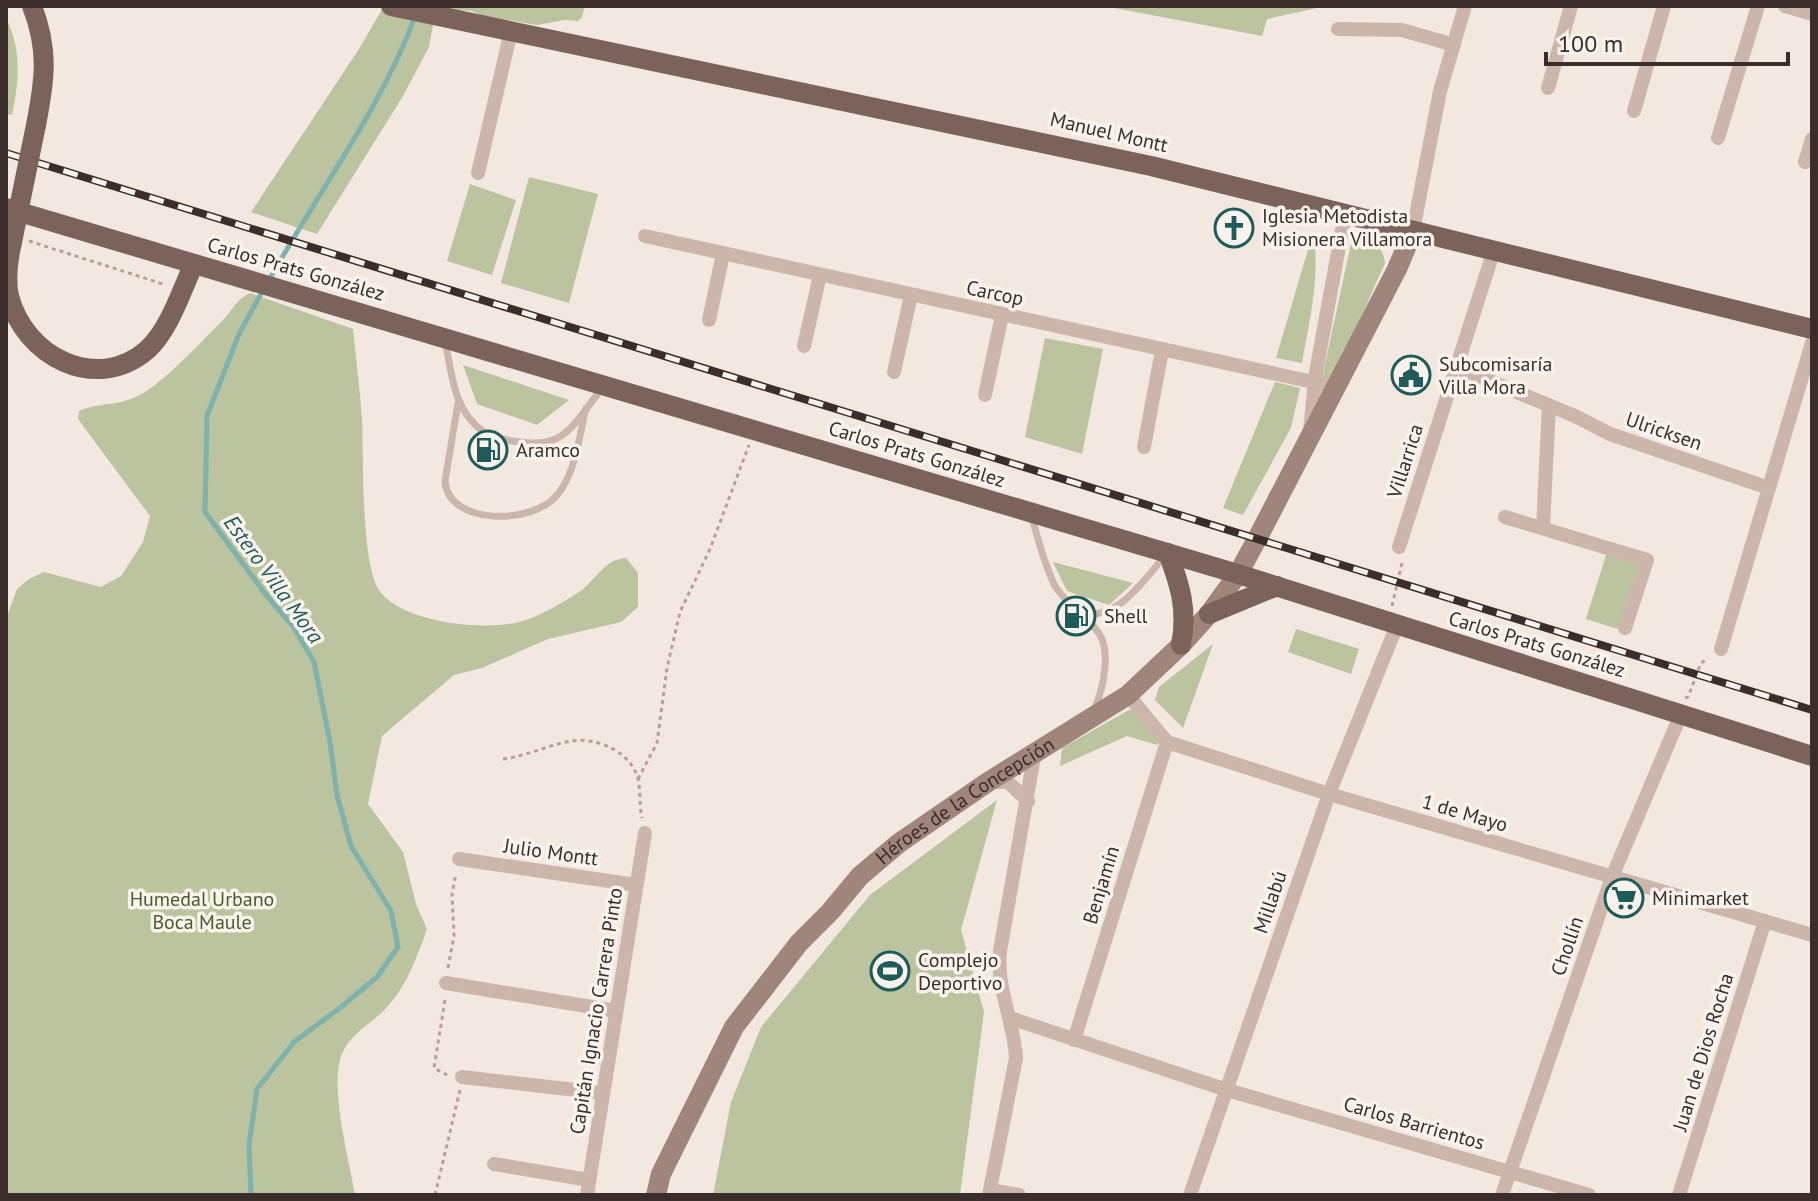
<svg xmlns="http://www.w3.org/2000/svg" width="1818" height="1201" font-family="'PT Sans',sans-serif">
<rect width="100%" height="100%" fill="#f3e8e0"/>
<g fill="#bbc39f">
<path d="M384,6h201l-3,11 -4,4 -13,-1 -28,5 -57,-10 -8,-4 -36,-2 -7,38 -26,49 -86,138 -66,-22 108,-163z"/>
<path d="M1104,6h222l-59,13 -5,17z"/>
<path d="M6,18c16,32 13,63 6,97l-6,-1z"/>
<path d="M529,177l69,17 -29,109 -68,-20z"/>
<path d="M470,184l46,16 -24,75 -45,-14z"/>
<path d="M1313,233c8,42 -4,89 -11,130l-26,-5z"/>
<path d="M1352,239l25,5 6,10 2,9 -52,117 -11,-2z"/>
<path d="M250,293l103,36c3,30 7,60 9,91 2,36 -2,148 19,173 25,30 102,38 138,29 18,-4 49,-22 64,-33 15,-12 22,-30 43,-31l12,15v34l-17,15 -73,17 -66,29 -28,7 -72,61 -14,68 35,48 13,52 11,25c-10,28 -19,54 -39,77 -16,19 -41,27 -48,54 -9,33 9,100 15,135h-349v-576l11,-30 12,-10 15,-7 57,15 20,-11 22,-34 7,-26 -72,-97 1,-8c23,-10 40,-3 66,-19 26,-17 57,-51 79,-73 9,-10 13,-20 26,-26z"/>
<path d="M1045,338l58,11 -21,105 -57,-17z"/>
<path d="M463,365l106,35 -32,25 -60,-21z"/>
<path d="M1275,382l25,6 -9,40 -48,87 -20,-7z"/>
<path d="M1607,552l34,11 -20,67 -35,-11z"/>
<path d="M1053,562l80,21 -24,22 -42,-14z"/>
<path d="M1296,629l63,20 -8,25 -63,-22z"/>
<path d="M1213,644l-30,84 -28,-28 4,-13z"/>
<path d="M1129,710l5,1 26,30 -3,4 -30,-9 -67,30 2,-18z"/>
<path d="M997,800l-36,130 23,82 -24,183h-247l18,-93 30,-75 109,-132z"/>
</g>
<g fill="none" stroke-linecap="round" stroke-linejoin="round">
<g stroke="#7fb1ad" stroke-width="5">
<path d="M268,282c49,-89 113,-172 148,-268"/>
<path d="M251,1195l-2,-50 8,-56 37,-47 46,-34 37,-31 21,-30 -7,-36 -40,-65 -14,-51 -7,-53 -16,-80 -21,-36 -27,-31 -61,-83 2,-96 32,-82 24,-44"/>
</g>
<g stroke="#b8a095" stroke-width="3" stroke-dasharray="4 4" stroke-linecap="butt">
<path d="M29,241l137,44"/>
<path d="M1392,606l10,-43"/>
<path d="M1685,698l3,-1 13,-34 7,-5"/>
<path d="M503,759c24,-3 45,-14 68,-18 27,-4 60,11 67,38 3,12 1,26 4,39"/>
<path d="M638,779l19,-36 10,-75 13,-56 30,-63 39,-104"/>
<path d="M448,968l6,-32 -2,-41 4,-22"/>
<path d="M445,1000l-11,68 13,7"/>
<path d="M435,1195l25,-105"/>
</g>
<g stroke="#ccb6ab" stroke-width="7">
<path d="M445,340c7,34 8,71 39,92"/>
<path d="M458,403l-13,78c3,45 88,44 112,14 19,-22 22,-59 29,-87"/>
<path d="M503,439c61,14 65,-8 100,-52"/>
<path d="M1031,515c7,23 13,49 24,71 11,18 31,29 43,46 14,19 5,58 -4,78"/>
<path d="M1080,613c39,8 62,-32 86,-58"/>
</g>
<g stroke="#ccb6ab" stroke-width="14">
<path d="M1785,6l27,8"/>
<path d="M1338,29l64,1 52,15"/>
<path d="M1548,88l23,-82"/>
<path d="M1634,111l30,-105"/>
<path d="M1718,138l40,-132"/>
<path d="M1805,162l7,-23"/>
<path d="M478,173l33,-142"/>
<path d="M1413,231l27,-140 25,-85"/>
<path d="M645,236l691,151"/>
<path d="M709,320l14,-66"/>
<path d="M804,346l16,-71"/>
<path d="M1456,367l119,49 35,18 159,54"/>
<path d="M894,372l17,-77"/>
<path d="M985,395l17,-80"/>
<path d="M1310,430l6,-58 29,-158"/>
<path d="M1144,447l18,-97"/>
<path d="M1505,517l142,43 -22,68"/>
<path d="M1543,528l6,-123"/>
<path d="M1399,547l95,-297"/>
<path d="M1721,649l91,-306"/>
<path d="M1128,695l39,47 162,52 483,141"/>
<path d="M988,782h20l20,19"/>
<path d="M459,859l177,26"/>
<path d="M446,983l170,28"/>
<path d="M1010,1018l217,72 362,105"/>
<path d="M1074,1040l93,-298"/>
<path d="M462,1077l141,16"/>
<path d="M494,1164l95,16"/>
<path d="M990,1190l29,5"/>
<path d="M587,1195l58,-362"/>
<path d="M989,1195l27,-137c-2,-37 -20,-70 -16,-107l35,-200"/>
<path d="M1190,1195l139,-401 68,-169"/>
<path d="M1502,1195l110,-318 69,-163"/>
<path d="M1679,1195l86,-274"/>
</g>
<path stroke="#a0857c" stroke-width="20" id="s1" d="M656,1195l5,-21 73,-147 65,-84 31,-31 30,-36 39,-33 89,-61 140,-87 53,-50 28,-31 29,-40 19,-35 140,-270 16,-38"/>
<g stroke="#7b635c" stroke-width="20">
<path d="M32,6c17,44 13,73 4,119"/>
<path d="M391,6l760,160 661,163"/>
<path d="M6,208l1232,366 574,182"/>
<path d="M12,242c-4,18 -7,36 -3,54 15,60 87,98 138,54 23,-21 34,-59 47,-86"/>
<path d="M1168,553c12,32 20,57 13,92"/>
<path d="M1209,614l68,-28"/>
</g>
<defs>
<path id="rail" d="M6,153l1806,557"/>
</defs>
<use href="#rail" stroke="#3a2d2a" stroke-width="8"/>
<use href="#rail" stroke="#faf3ed" stroke-width="5" stroke-dasharray="15" stroke-linecap="butt"/>
<path stroke="#7b635c" stroke-width="20" d="M12,242l24,-117"/>
</g>
<defs>
<symbol id="church-ring" viewBox="-11 -11 22 22"><circle r="9.5" fill="#faf3ed" stroke="#1f5c59" stroke-width="1.5"/><path d="M-1.2-6h2.4v3.5h3.3v2.4h-3.3V6h-2.4V-.1h-3.3v-2.4h3.3Z" fill="#1f5c59"/></symbol>
<symbol id="civic-ring" viewBox="-11 -11 22 22"><circle r="9.5" fill="#faf3ed" stroke="#1f5c59" stroke-width="1.5"/><path d="M-.6-6.5H3V-4.5H.6V-3L4-1V1h2V6H-6V1h2V-1L-.6-3ZM-1.2 2.5V6h2.4V2.5Z" fill="#1f5c59"/></symbol>
<symbol id="fuel-ring" viewBox="-11 -11 22 22"><circle r="9.5" fill="#faf3ed" stroke="#1f5c59" stroke-width="1.5"/><path d="M-5.5-6h7V0h2V4h1.3V-2.5L3-4.5l.8-.8L6-3V5H2.5V1h-1V6h-7ZM-4.2-4.7v3.2H.2V-4.7Z" fill="#1f5c59"/></symbol>
<symbol id="supermarket-ring" viewBox="-11 -11 22 22"><circle r="9.5" fill="#faf3ed" stroke="#1f5c59" stroke-width="1.5"/><path d="M-6-5.5h2.5l.6 2H6L4.5 2H-2.5L-4.4-4H-6ZM-1.5 3.2a1.3 1.3 0 1 0 .1 0ZM3 3.2a1.3 1.3 0 1 0 .1 0Z" fill="#1f5c59"/></symbol>
<symbol id="stadium-ring" viewBox="-11 -11 22 22"><circle r="9.5" fill="#faf3ed" stroke="#1f5c59" stroke-width="1.5"/><path d="M0-5a6.5 5 0 1 0 0 10a6.5 5 0 1 0 0-10ZM-3.5-1.8h7v3.6h-7Z" fill="#1f5c59"/></symbol>
</defs>
<g fill-rule="evenodd">
<use href="#church-ring" x="1212" y="206" width="44" height="44"/>
<use href="#civic-ring" x="1389" y="353" width="44" height="44"/>
<use href="#fuel-ring" x="466" y="428" width="44" height="44"/>
<use href="#fuel-ring" x="1054" y="594" width="44" height="44"/>
<use href="#supermarket-ring" x="1602" y="876" width="44" height="44"/>
<use href="#stadium-ring" x="868" y="949" width="44" height="44"/>
</g>
<g text-anchor="middle" stroke-width="7" stroke-linejoin="round" paint-order="stroke">
<g font-size="20" fill="#3a2d2a" stroke="#faf3ed">
<text transform="translate(1109 132) rotate(13)" y="7">Manuel Montt</text>
<text transform="translate(296 269) rotate(16)" y="7">Carlos Prats González</text>
<text transform="translate(995 293) rotate(12)" y="7">Carcop</text>
<text transform="translate(1664 431) rotate(19)" y="7">Ulricksen</text>
<text transform="translate(917 454) rotate(17)" y="7">Carlos Prats González</text>
<text transform="translate(1405 461) rotate(-72)" y="7">Villarrica</text>
<text transform="translate(1537 644) rotate(17)" y="7">Carlos Prats González</text>
<text dy="7" stroke="none"><textPath href="#s1" startOffset="512">Héroes de la Concepción</textPath></text>
<text transform="translate(1465 813) rotate(16)" y="7">1 de Mayo</text>
<text transform="translate(551 852) rotate(8)" y="7">Julio Montt</text>
<text transform="translate(1101 885) rotate(-73)" y="7">Benjamín</text>
<text transform="translate(1270 902) rotate(-71)" y="7">Millabú</text>
<text transform="translate(1567 946) rotate(-71)" y="7">Chollín</text>
<text transform="translate(596 1011) rotate(-81)" y="7">Capitán Ignacio Carrera Pinto</text>
<text transform="translate(1703 1052) rotate(-73)" y="7">Juan de Dios Rocha</text>
<text transform="translate(1414 1123) rotate(16)" y="7">Carlos Barrientos</text>
</g>
<g font-size="20" fill="#3a2d2a" stroke="#faf3ed" text-anchor="start">
<text x="1262" y="223">Iglesia Metodista<tspan x="1262" dy="23">Misionera Villamora</tspan></text>
<text x="1439" y="371">Subcomisaría<tspan x="1439" dy="23">Villa Mora</tspan></text>
<text x="516" y="457">Aramco</text>
<text x="1104" y="623">Shell</text>
<text x="1652" y="905">Minimarket</text>
<text x="918" y="967">Complejo<tspan x="918" dy="23">Deportivo</tspan></text>
</g>
<g font-size="20" fill="#4e582e" stroke="#faf3ed">
<text x="202" y="906">Humedal Urbano<tspan x="202" dy="23">Boca Maule</tspan></text>
</g>
<g font-size="22" font-style="italic" fill="#1f5c59" stroke="#faf3ed">
<text transform="translate(274 579) rotate(54)" y="8">Estero Villa Mora</text>
</g>
</g>
<rect width="1818" height="1201" fill="none" stroke="#3a2d2a" stroke-width="16"/>
<path d="M1546 52v12h242v-12" fill="none" stroke="#3a2d2a" stroke-width="4"/>
<text x="1558" y="52" font-size="24" fill="#3a2d2a" stroke="#faf3ed" stroke-width="6" paint-order="stroke">100 m</text>
</svg>
